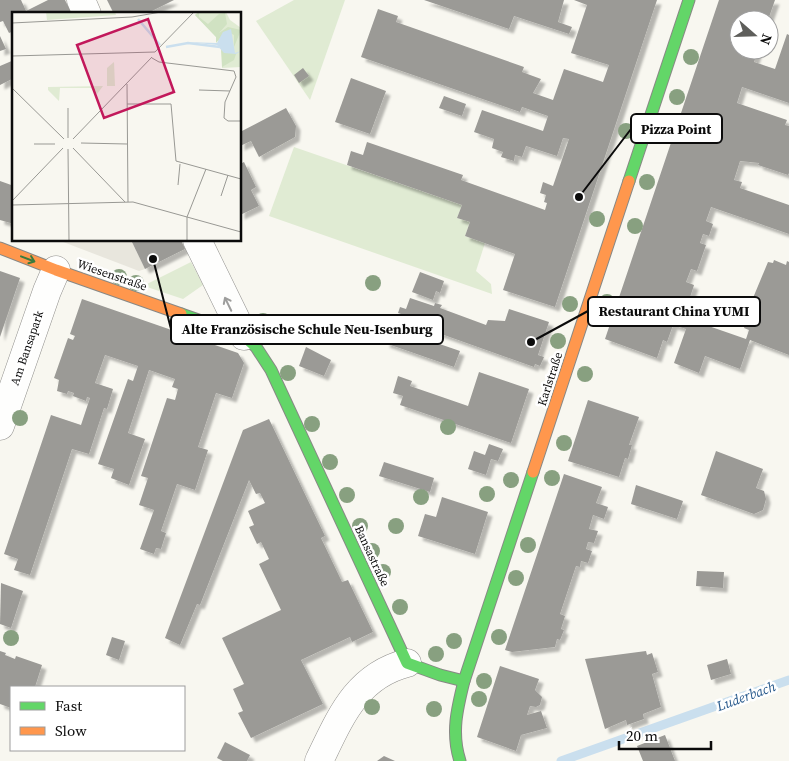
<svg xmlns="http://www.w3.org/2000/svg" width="789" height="761" font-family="'Source Serif 4',serif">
<defs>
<filter id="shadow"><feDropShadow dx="4.5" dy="4.5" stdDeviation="1" flood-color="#0004"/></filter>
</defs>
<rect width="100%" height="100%" fill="#f8f7f0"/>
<g fill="#e0ebd3">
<path d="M294,0h51l-35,100 -54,-79z"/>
<path d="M294,147l168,58 -5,13 13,4 -5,14 20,7 -9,28 15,13 1,10 -223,-78z"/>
<path d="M191,262l12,23 -20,14 -72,-24 1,-3 35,12z"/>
</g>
<path fill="#e8e6dd" d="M58,240h73l14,29 -6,2z"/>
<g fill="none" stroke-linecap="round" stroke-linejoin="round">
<path stroke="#cadfee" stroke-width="9" d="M561,761l228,-81"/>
</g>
<g fill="#9b9a96" filter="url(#shadow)">
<path d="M0,0h21l5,11 22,-11h17l7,14h-58v17l-5,2 -6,-12 -3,1z"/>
<path d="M107,0h67l-28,14h-32z"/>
<path d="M424,0h140l-6,22 14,5 -3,7 -55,-18 -5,13z"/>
<path d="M574,0h83l-102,307 -52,-17 12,-36 -50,-18 5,-14 -13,-4 5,-13 -115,-40 4,-14 12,4 4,-13 96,33 -2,5 84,30 2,-7 -3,-1 2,-7 -6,-2 3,-11 10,4 16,-47 -6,-1 -6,18 -31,-10 -4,11 -7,-2 -1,6 -13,-4 2,-5 -11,-4 2,-9 -20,-7 8,-22 61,21 5,-15 -26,-9 -2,5 -159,-55 17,-48 20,7 -2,6 128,45 -2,5 19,7 -8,14 20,7 11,-31 39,13 6,-17 -38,-12 16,-48z"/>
<path d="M719,0h56l-7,20h-29v30h19l-4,12 21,7 12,-35 2,1v68l-47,-16 -5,16 50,17 -2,5 4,1v47l-1,2 -30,-10 1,-2 -19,-2 -6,19 8,2 -2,6 49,17v29l-78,-27 -5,14 7,3 -4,12 -6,-2 -3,9 6,2 -9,26 -6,-2 -5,13 8,3 -8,25 -7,-2 -2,7 69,24 3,-9 -5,-2 6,-17 4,2 5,-13 -6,-2 15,-36 5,1 1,-3 12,5 1,-4 2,1v93l-39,-15 -10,29 -35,-13 -6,17 -25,-10 12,-34 -13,-4 -6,17 -4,-2 -6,18 -52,-19z"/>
<path d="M0,36l6,13 -6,2z"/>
<path d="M14,60v18l-14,7v-19z"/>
<path d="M303,68l6,8 -10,7 -5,-8z"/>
<path d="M351,78l35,13 -16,43 -35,-12z"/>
<path d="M444,96l22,8 -4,12 -23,-8z"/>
<path d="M286,108l10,18 -1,11 -36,20 -8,-16 -11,5v-14z"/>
<path d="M244,162l12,25 -5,3 8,16 -19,9v-51z"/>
<path d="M0,181l14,5v38l-14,-4z"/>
<path d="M131,240h50l4,9 -40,20z"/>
<path d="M0,271l20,7 -20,59z"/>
<path d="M420,272l24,9 -4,12 -4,-2 -3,9 -21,-8z"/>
<path d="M410,298l24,8 1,-3 7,2 -2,3 46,17 2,-5 17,1 4,-12 40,13 -11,33 6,2 -4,9 -5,-2 -1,3 -132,-47 2,-5 -6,-2 2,-6 6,2z"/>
<path d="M82,299l156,54 6,10 -12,35 -16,-5 -18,54 10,3 -13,40 -18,-6 -16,47 5,2 -5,16 -5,-1 -2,6 -14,-5 14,-39 -15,-5 9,-27 -7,-2 26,-78 8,2 3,-11 -6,-2 3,-8 -26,-9 -21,63 17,6 -16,46 -18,-7 3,-9 -16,-5 30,-85 5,2 5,-15 -33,-11 -10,28 18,6 -6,20 -3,-1 -15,46 -17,-5 -42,126 -16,-5 4,-11 -14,-5 47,-139 30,10 9,-27 -3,-1 -1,4 -13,-5 1,-3 -6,-2 -1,3 -10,-3 2,-11 -5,-2 14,-40 5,2 2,-4 -5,-2z"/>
<path d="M390,327l70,24 -6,16 -69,-24z"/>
<path d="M306,347l25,13 -7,16 -25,-10z"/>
<path d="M479,372l50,17 -18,54 -111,-38 3,-9 -10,-3 5,-17 14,5 -2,5 58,20z"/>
<path d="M588,400l51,17 -10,28h3l-4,14 -3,-1 -6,19 -51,-16z"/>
<path d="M269,419l56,117 -4,2 21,44 6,-2 25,52 -21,10 -2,-5 -49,23 22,44 -72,34 -13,-25 5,-2 -10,-22 11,-5 -22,-46 59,-28 -22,-46 10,-5 -8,-17 -4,2 -8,-17 5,-2 -6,-14 17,-8 -5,-10 -4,1 -7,-14 -49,125 -3,-1 -17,41 -15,-7 78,-208z"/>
<path d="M489,444l14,5 -5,12 -7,-2 -5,16 -18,-6 6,-18 11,4z"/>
<path d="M716,451l47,18 -7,19 8,3 2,8 -3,11 -9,4 -53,-19z"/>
<path d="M384,462l50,16 -4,14 -51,-16z"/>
<path d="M564,474l38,13 -6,16 12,4 -4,12 -11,-4 -4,14 9,2 -4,12 -6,-1 -2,7 6,2 -4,12 -7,-2 -1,6 -4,-1 -16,48 5,2 -4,13 3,1 -4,10 -3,-1 -2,8 -43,5 -7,-2z"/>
<path d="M636,485l47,16 -6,18 -46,-15z"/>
<path d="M442,497l46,15 -13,42 -57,-18 7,-22 11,3z"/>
<path d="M697,571l27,1 -1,16 -27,-2z"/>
<path d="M1,583l22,8 -12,37 -11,-4z"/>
<path d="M112,637l13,4 -6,19 -13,-5z"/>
<path d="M0,651l6,2 -1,2 10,4 1,-3 26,9 -7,22h-24v21l-11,-4z"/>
<path d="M646,651l1,4 5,-2 6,19 -6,2 9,33 -18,7 1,5 -17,6 -1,-5 -21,9 -20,-70z"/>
<path d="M727,659l4,15 -20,6 -4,-15z"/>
<path d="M500,666l39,13 -4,11 7,7 -2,8 -4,2 -6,-1 -3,9 14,-4 6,17 -26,7 -5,16 -39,-14z"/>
<path d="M665,735l10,26h-32l-6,-15z"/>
<path d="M225,742l25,13 -3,6h-24l-6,-3z"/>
<path d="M384,756l11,5h-18z"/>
</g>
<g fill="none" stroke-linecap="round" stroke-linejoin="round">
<defs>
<g id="street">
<path d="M81,0l6,14"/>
<path d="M197,240l47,96"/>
<path d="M0,426l47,-135 9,-21"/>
<path d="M319,761c21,-43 37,-85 88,-98"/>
</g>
<g id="fast">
<path d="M629,181l60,-181"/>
<path d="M181,314l63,22 12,11 15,23 136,293 33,12 24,6"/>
<path d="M460,761c-9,-28 -3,-52 4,-80l69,-209"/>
</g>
<g id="slow">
<path d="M0,248l56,22 125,44"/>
<path d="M533,472l96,-291"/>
</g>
</defs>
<use href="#street" stroke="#92918e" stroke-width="29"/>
<use href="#fast" stroke="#888885" stroke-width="13"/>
<use href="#slow" stroke="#888885" stroke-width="13"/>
<use href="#street" stroke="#fefefd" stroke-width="28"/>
<use href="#fast" stroke="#63d668" stroke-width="11"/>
<use href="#slow" stroke="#ff974d" stroke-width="11"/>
</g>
<g fill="#88a080">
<circle cx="691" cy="57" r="8"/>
<circle cx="677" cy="97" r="8"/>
<circle cx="626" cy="131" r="8"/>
<circle cx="647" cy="182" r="8"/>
<circle cx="597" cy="219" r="8"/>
<circle cx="635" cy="226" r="8"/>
<circle cx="119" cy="277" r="8"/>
<circle cx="136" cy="283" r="8"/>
<circle cx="373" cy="283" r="8"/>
<circle cx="607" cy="302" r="8"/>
<circle cx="570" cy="304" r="8"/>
<circle cx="263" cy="321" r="8"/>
<circle cx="558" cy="341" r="8"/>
<circle cx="288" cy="373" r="8"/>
<circle cx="585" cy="374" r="8"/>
<circle cx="20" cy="418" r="8"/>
<circle cx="312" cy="424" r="8"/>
<circle cx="448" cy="427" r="8"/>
<circle cx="564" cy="443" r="8"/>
<circle cx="330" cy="462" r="8"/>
<circle cx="552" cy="478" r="8"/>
<circle cx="511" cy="480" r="8"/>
<circle cx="487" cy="494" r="8"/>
<circle cx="347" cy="495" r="8"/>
<circle cx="421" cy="497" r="8"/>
<circle cx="360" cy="526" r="8"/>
<circle cx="396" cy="526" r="8"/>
<circle cx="528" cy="545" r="8"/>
<circle cx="372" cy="551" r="8"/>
<circle cx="383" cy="572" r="8"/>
<circle cx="516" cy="578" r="8"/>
<circle cx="400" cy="607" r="8"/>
<circle cx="499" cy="637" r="8"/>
<circle cx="11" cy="638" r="8"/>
<circle cx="454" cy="641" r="8"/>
<circle cx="436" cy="654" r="8"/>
<circle cx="484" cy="681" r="8"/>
<circle cx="479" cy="699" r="8"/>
<circle cx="372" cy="707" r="8"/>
<circle cx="434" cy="709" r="8"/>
</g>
<defs><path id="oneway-shaft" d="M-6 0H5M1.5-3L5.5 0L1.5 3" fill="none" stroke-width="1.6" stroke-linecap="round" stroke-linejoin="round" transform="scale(1.25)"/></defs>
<use stroke="#3b7b3e" href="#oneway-shaft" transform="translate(28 259) rotate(21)"/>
<use stroke="#9d9d9c" href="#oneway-shaft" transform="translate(228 304) rotate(-116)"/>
<g text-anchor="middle" stroke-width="5" stroke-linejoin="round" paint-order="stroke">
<g font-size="12" fill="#0b0b0b" stroke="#fff">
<text transform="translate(112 275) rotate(19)" y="4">Wiesenstraße</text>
<text transform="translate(27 348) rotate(-71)" y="4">Am Bansapark</text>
<text transform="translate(550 379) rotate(-72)" y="4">Karlstraße</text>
<text transform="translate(372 556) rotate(65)" y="4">Bansastraße</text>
</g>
<g font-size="14" font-style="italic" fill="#26588b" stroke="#fff">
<text transform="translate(746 696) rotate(-20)" y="5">Luderbach</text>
</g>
</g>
<g transform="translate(12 12)">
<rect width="229" height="229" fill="#f8f7f0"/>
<path d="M34,0h69l1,3 -69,5zM186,0h28l4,8 11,8v39l-19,1v-16l-6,-15 -21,-22zM102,50l1,24h-8v-18zM91,74l-6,8 -6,-6h-31l-1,13 -11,-11v-3z" fill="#e0ebd3"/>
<path d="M187,0v5l9,7 11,-10 6,-1 2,11 -8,9 9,-6 13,3 -7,17v-12l-8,-4 -10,12v-6l-21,-22zM209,38l15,4 -2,6 -12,7z" fill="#d0e2c2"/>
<path d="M219,17l4,24 6,-2 -5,3 -12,-1 -7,-8 -30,-3 30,1 6,-11z" fill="#cadfee"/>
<path fill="none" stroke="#cadfee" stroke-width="2.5" d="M126,7l22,26M154,35l22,-4 32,4"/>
<path fill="none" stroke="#999994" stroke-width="1" d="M0,11l120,-6 29,-5M0,44l143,-4 39,-40M140,46l7,4 75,9 2,6 -11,25 -1,16 4,3h13M115,72l1,118M0,76l52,51M187,78l31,1M115,92h44l5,57 65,18M56,96v30M61,127l79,-82M69,131l46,1M22,132h21M61,136l52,54M56,137l1,92M166,173l2,-21M209,184l7,-21M0,189l51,-53M0,193l121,-3 108,30M175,229v-24l19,-48"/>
<path fill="#c2185b" fill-opacity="0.15" stroke="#c2185b" stroke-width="2.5" d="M136,7l26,73 -70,26 -27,-73z"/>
<rect width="229" height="229" fill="none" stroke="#0b0b0b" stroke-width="2.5"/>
</g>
<path fill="none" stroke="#0b0b0b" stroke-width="2" d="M579 197L631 129M531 342L588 311M153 259L171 329"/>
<g fill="#0b0b0b" stroke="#fff" stroke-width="2">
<circle cx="579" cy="197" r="5"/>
<circle cx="531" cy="342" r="5"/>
<circle cx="153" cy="259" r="5"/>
</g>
<g fill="#fff" stroke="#0b0b0b" stroke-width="2">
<rect x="631" y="114" width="91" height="29" rx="5"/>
<rect x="588" y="297" width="172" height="29" rx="5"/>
<rect x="171" y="315" width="272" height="29" rx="5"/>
</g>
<g font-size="14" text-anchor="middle" font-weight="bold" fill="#0b0b0b">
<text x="676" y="134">Pizza Point</text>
<text x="674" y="316">Restaurant China YUMI</text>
<text x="307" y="334">Alte Französische Schule Neu-Isenburg</text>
</g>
<rect x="10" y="686" width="175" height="65" fill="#ffffff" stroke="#9d9d9d"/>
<rect x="20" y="702" width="25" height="8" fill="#63d668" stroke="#9d9d9d"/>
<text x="55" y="711" font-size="15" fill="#0b0b0b">Fast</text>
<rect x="20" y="727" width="25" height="8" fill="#ff974d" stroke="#9d9d9d"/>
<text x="55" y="736" font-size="15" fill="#0b0b0b">Slow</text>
<g transform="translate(754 35) rotate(110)"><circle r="24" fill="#ffffff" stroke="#9d9d9d"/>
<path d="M0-4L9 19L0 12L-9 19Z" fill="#5e5e5b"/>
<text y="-8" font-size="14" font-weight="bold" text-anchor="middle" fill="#0b0b0b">N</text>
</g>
<path d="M619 741v8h92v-8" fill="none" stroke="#0b0b0b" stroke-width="2.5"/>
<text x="626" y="741" font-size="15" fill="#0b0b0b" stroke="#ffffff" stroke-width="4" paint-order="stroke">20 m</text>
</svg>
